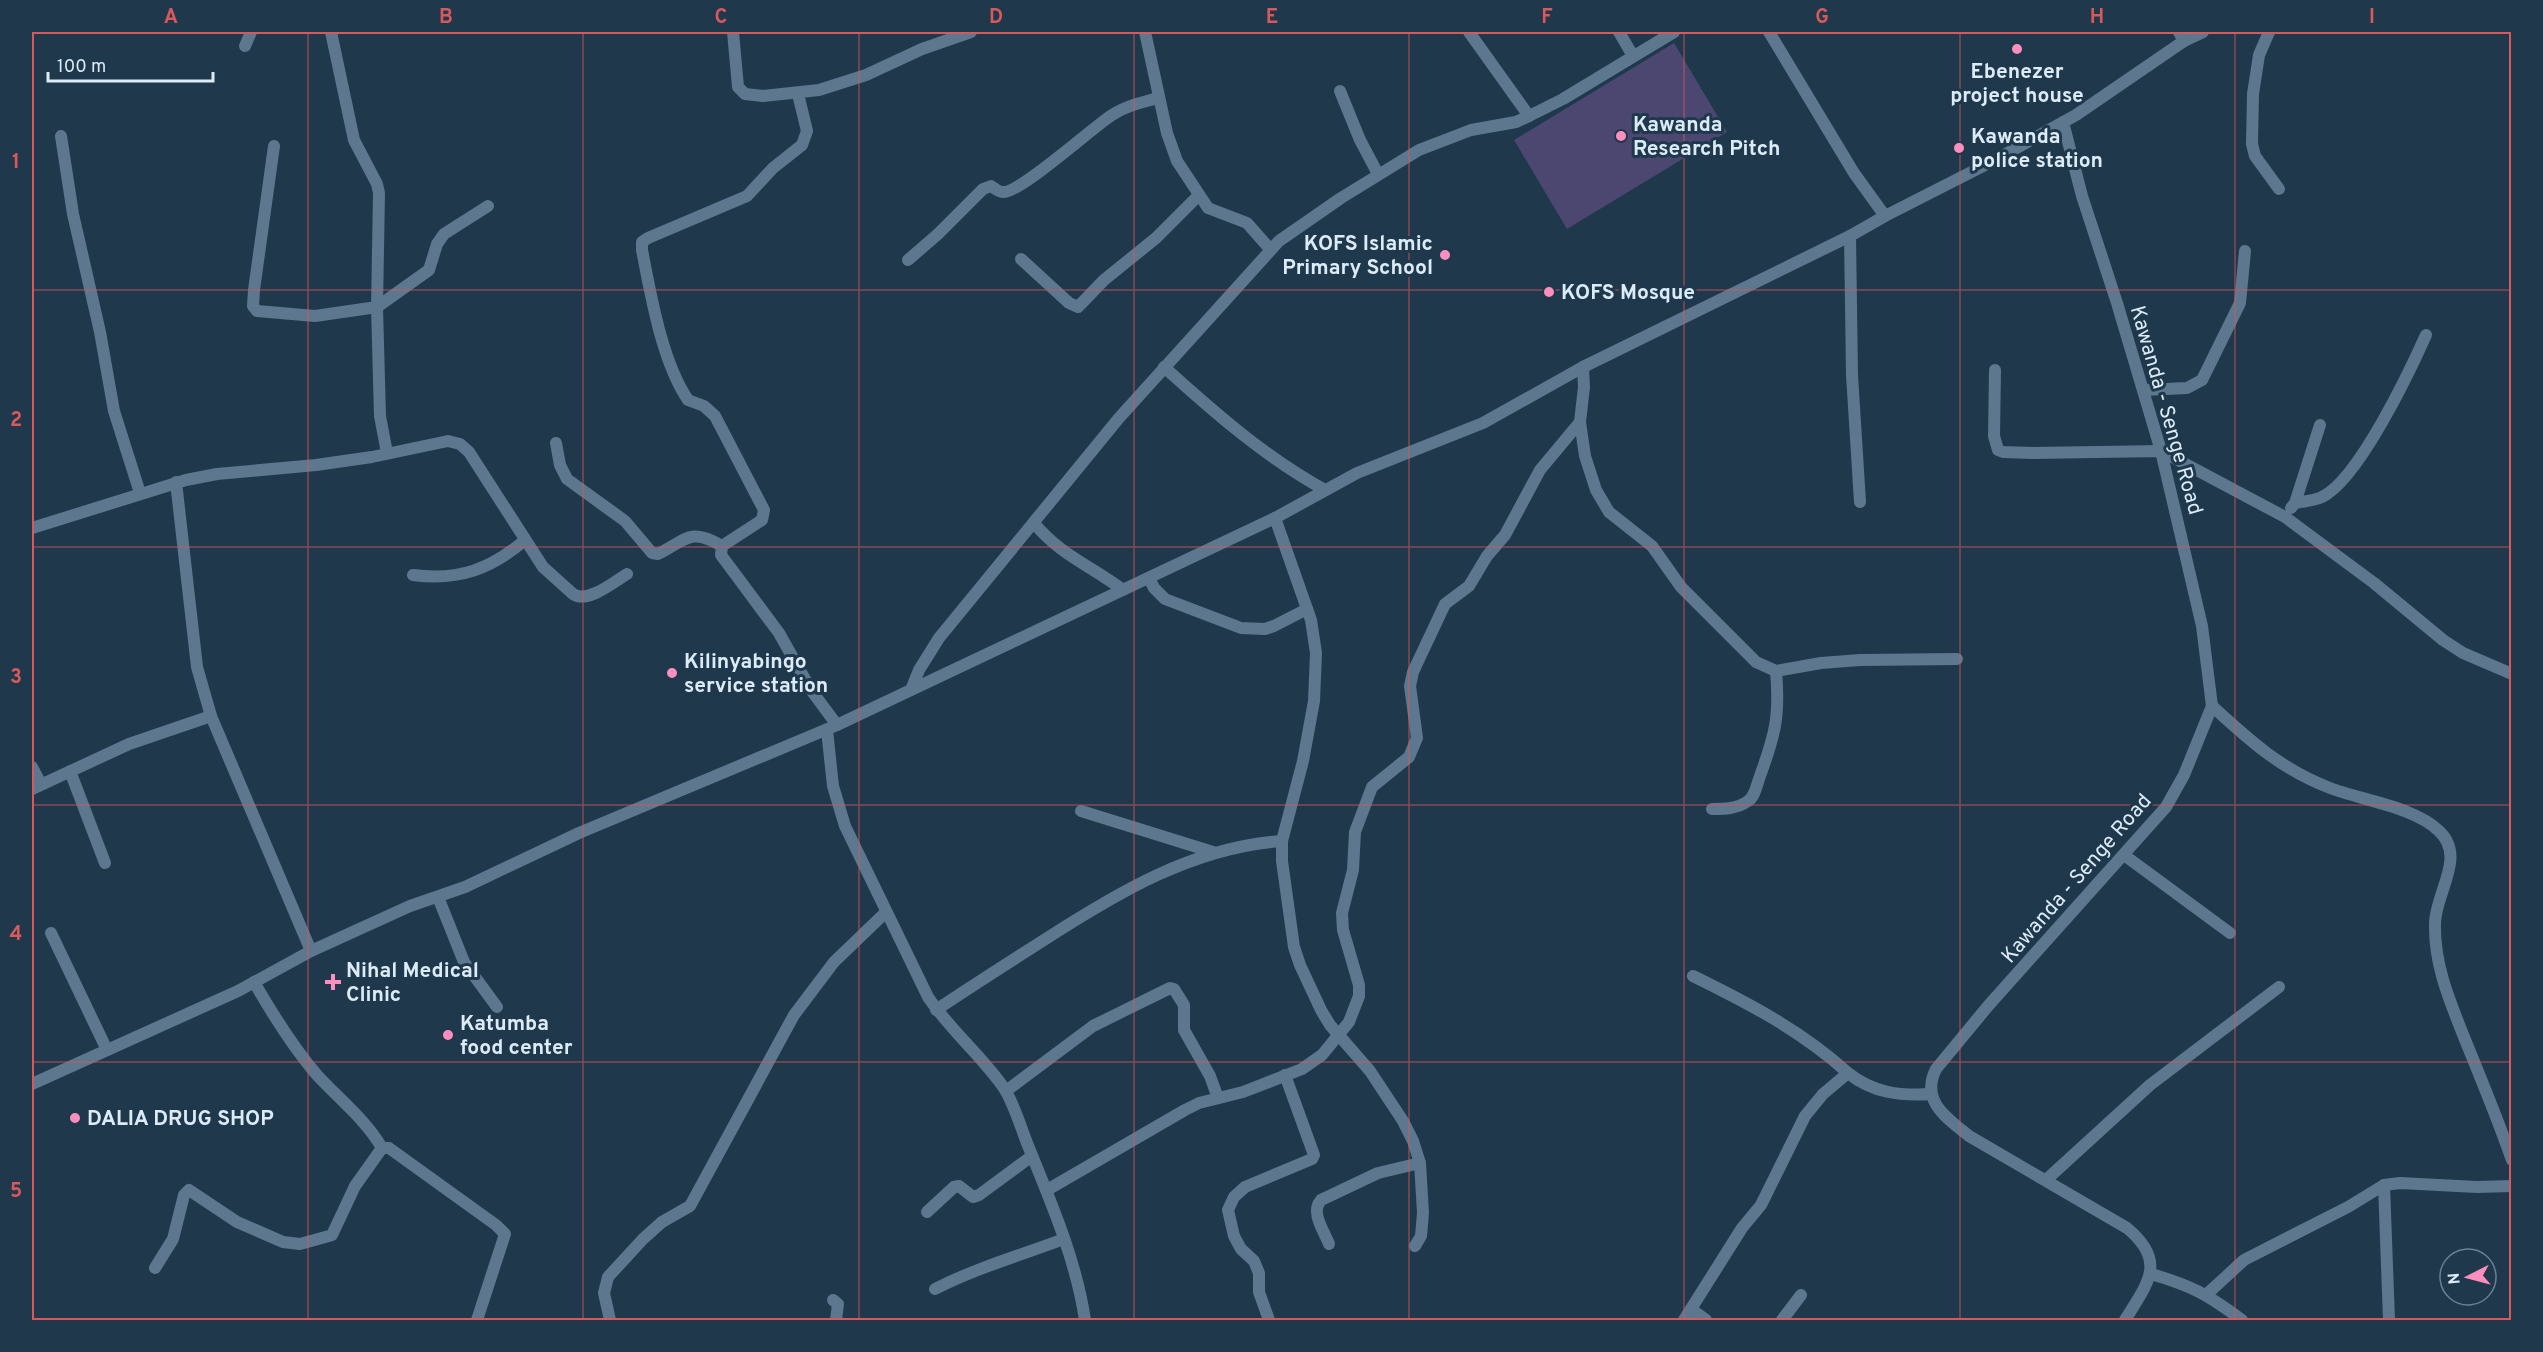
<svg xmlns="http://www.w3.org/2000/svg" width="2543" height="1352" font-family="Overpass,sans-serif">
<rect width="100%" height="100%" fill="#1f384c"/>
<path fill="#4c4770" d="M1674,43l53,89 -160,97 -53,-89z"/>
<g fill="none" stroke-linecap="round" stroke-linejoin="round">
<g stroke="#5c778e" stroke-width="12">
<path d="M331,32l23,108 23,44 2,9 -2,114 3,109 7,37"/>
<path d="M733,32l5,55 7,7 18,2 56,-6 47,-15 56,-26 49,-17"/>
<path d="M1145,32l22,101 10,28 31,47 39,15 23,26"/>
<path d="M1469,32l60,84"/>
<path d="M1619,32l14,24"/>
<path d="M1769,32l85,141 31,43"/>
<path d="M2269,32l-10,23 -6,39 -1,50 3,12 24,33"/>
<path d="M2184,41l19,-9"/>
<path d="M245,46l6,-14"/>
<path d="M1340,91l20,49 18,34"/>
<path d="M798,94l9,37 -5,14 -29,23 -26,28 -99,42 -6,4v8c9,46 20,112 46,150l16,6 11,10 49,94 -2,10 -40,26 -1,9 58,78 32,57 26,35"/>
<path d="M2063,122l19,74 35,107 44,148 41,175 10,80 -28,69 -18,32 -178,199 -52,63c-16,32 11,49 33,67l158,92c41,34 20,56 -2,92"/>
<path d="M61,136l12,78 27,118 14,79 26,82"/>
<path d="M274,146l-20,144 -1,16 4,5 58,5 62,-9 52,-37 8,-26 7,-10 44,-28"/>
<path d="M1850,236l2,139 8,127"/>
<path d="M1021,259l48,44 9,4 26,-27 52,-42 43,-43"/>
<path d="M908,260l30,-26 45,-45 8,-3c3,2 8,6 12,6 16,2 90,-65 109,-77 14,-9 30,-13 47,-17"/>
<path d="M1164,367c51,46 101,90 161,123"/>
<path d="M1583,367l1,20 -4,35 5,34 11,34 13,22 43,34 29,41 75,75 20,9 45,-8 39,-3 97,-1"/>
<path d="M1995,370l-1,66 4,14 5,2 30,1 128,-2 124,66 89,66 69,57 20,13 49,21"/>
<path d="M2144,390l43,-2 15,-8 38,-77 5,-52"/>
<path d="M556,443l4,22 7,14 58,42 27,32 6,1c28,-14 32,-27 64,-8"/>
<path d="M176,482l21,185 14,49 100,235"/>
<path d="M2295,503c9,-2 19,-2 27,-6 36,-17 87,-124 104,-162"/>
<path d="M2291,508l4,-5 25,-78"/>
<path d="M1275,518l36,102 5,33 -2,48 -11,60 -21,80v20l12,86 6,18 21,45 9,15 40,46 33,50 10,20 7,22 3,50 -2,23 -6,10"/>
<path d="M1034,523c26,32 57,43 89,67"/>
<path d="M32,528l154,-48 31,-6 99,-9 56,-8 76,-16 12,3 9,8 74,115 30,27c14,10 41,-12 54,-20"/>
<path d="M413,575c46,6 78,-6 112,-35"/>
<path d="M1149,578l5,10 11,11 76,29 24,1 9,-3 33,-17"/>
<path d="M911,690l8,-20 20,-32 180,-220 160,-177 62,-43 78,-48 52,-20 45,-8 13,-6 34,-17 111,-67"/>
<path d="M2212,706c37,34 70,64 118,82 31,12 85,19 109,43 28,26 -4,62 -4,93 -1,42 16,80 31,118 16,39 32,78 46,118"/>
<path d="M827,730l6,56 12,40 83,171c22,33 53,58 76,91 10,16 16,37 23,55 23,57 49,116 58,177"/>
<path d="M32,767l9,17"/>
<path d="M70,771l35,92"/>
<path d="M32,789l97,-45 82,-28"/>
<path d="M1712,809c12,0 25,0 36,-8 7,-4 9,-17 12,-25 15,-41 20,-60 16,-105"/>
<path d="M1081,811l132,41"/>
<path d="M2124,855l106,78"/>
<path d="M438,897l26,65 33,45"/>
<path d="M51,933l56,117"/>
<path d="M1693,976c55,27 109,55 155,97"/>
<path d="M254,982c19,33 38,64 63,93 22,24 49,45 65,73h7l107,77 9,9 -28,86"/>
<path d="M936,1010c36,-24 72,-47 108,-70 73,-47 149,-93 238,-99"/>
<path d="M32,1084l206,-93 73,-40 99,-45 55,-19 114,-54 258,-108 438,-207 82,-45 126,-50 100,-56 267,-131 35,-20 110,-56 81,-45 108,-74 -5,-9"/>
<path d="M1006,1091l87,-65 77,-38 4,1 10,16v25l26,46 8,22"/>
<path d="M2046,1180l104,-95 129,-98"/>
<path d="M2384,1185l5,135"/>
<path d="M1047,1190l138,-80 14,-7 44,-11 59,-23 20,-14 27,-33 10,-26v-11l-16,-55 -1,-17 11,-43 2,-38 17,-45 37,-30 8,-19 -7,-52 3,-14 32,-68 24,-18 18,-30 18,-21 35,-65 40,-48"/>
<path d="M927,1212l27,-25 5,-1 14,11 6,-2 53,-39"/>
<path d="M1329,1244c-5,-13 -19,-32 -8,-44l57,-27 42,-10"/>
<path d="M155,1268l18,-29 11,-44 5,-5 48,32 46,20 17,2 29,-8 3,-1 23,-49 27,-38"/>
<path d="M2151,1274c42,12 57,21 91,46"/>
<path d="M935,1289c41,-21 86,-34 129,-50"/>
<path d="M2207,1294l37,-34 104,-53 36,-22 16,-2 77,4 35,-1"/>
<path d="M833,1300l5,4 -2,16"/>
<path d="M1692,1310l14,10"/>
<path d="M610,1320l-6,-27 4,-16 35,-38 19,-17 28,-16 104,-191 40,-53 51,-49"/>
<path d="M1269,1320l-10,-28v-19l-5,-12 -13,-12 -7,-13 -6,-26 6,-13 11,-10 67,-28 2,-4 -29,-80"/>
<path d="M1684,1320l58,-92 19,-23 44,-89 18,-22 25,-21c25,20 52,23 83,21"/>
<path d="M1782,1320l19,-25"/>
</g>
</g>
<path fill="none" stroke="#d8595c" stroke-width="1.5" stroke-opacity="0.55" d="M308,32v1288M583,32v1288M859,32v1288M1134,32v1288M1409,32v1288M1684,32v1288M1960,32v1288M2235,32v1288M32,290h2480M32,547h2480M32,805h2480M32,1062h2480"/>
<g fill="#fe8ebd" stroke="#1f384c" stroke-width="2">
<circle cx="2017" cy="49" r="6"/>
<circle cx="1621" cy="136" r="6"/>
<circle cx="1959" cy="148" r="6"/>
<circle cx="1445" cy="255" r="6"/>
<circle cx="1549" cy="292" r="6"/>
<circle cx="672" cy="673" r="6"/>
<path d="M330 973h6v6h6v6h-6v6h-6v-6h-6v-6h6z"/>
<circle cx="448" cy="1035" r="6"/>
<circle cx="75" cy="1118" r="6"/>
</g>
<g text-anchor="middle" stroke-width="6" stroke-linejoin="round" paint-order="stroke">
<g font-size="21" font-weight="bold" fill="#dcebf8" stroke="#1f384c" text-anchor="start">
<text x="2017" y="78" text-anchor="middle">Ebenezer<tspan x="2017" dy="24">project house</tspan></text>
<text x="1633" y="131">Kawanda<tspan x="1633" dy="24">Research Pitch</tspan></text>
<text x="1971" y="143">Kawanda<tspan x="1971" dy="24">police station</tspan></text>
<text x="1433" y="250" text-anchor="end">KOFS Islamic<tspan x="1433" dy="24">Primary School</tspan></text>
<text x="1561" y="299">KOFS Mosque</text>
<text x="684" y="668">Kilinyabingo<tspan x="684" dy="24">service station</tspan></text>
<text x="346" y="977">Nihal Medical<tspan x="346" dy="24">Clinic</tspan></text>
<text x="460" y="1030">Katumba<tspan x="460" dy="24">food center</tspan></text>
<text x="87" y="1125">DALIA DRUG SHOP</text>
</g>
<g font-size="21" fill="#dcebf8" stroke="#1f384c">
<text transform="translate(2167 410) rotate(74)" y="7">Kawanda - Senge Road</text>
<text transform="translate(2076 878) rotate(-49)" y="7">Kawanda - Senge Road</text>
</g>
</g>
<rect width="2543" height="1352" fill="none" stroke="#1f384c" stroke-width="66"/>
<g transform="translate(2468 1277) rotate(264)"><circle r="28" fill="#1f384c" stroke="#6b8091" stroke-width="1.5"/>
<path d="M0-4.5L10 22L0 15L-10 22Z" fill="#fe8ebd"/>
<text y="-9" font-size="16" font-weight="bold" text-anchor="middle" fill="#dcebf8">N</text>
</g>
<path d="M48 72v9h165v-9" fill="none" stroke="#dcebf8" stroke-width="3"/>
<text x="57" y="72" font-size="18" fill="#dcebf8" stroke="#1f384c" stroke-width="4.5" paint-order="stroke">100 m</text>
<rect x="33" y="33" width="2477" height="1286" fill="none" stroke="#d8595c" stroke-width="2"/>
<g font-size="20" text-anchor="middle" font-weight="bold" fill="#d8595c">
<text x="171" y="23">A</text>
<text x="446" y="23">B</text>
<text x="721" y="23">C</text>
<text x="996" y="23">D</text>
<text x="1272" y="23">E</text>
<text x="1547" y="23">F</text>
<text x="1822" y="23">G</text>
<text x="2097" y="23">H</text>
<text x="2372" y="23">I</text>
<text x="16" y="168">1</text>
<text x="16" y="426">2</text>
<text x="16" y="683">3</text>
<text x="16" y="940">4</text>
<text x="16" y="1197">5</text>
</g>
</svg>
